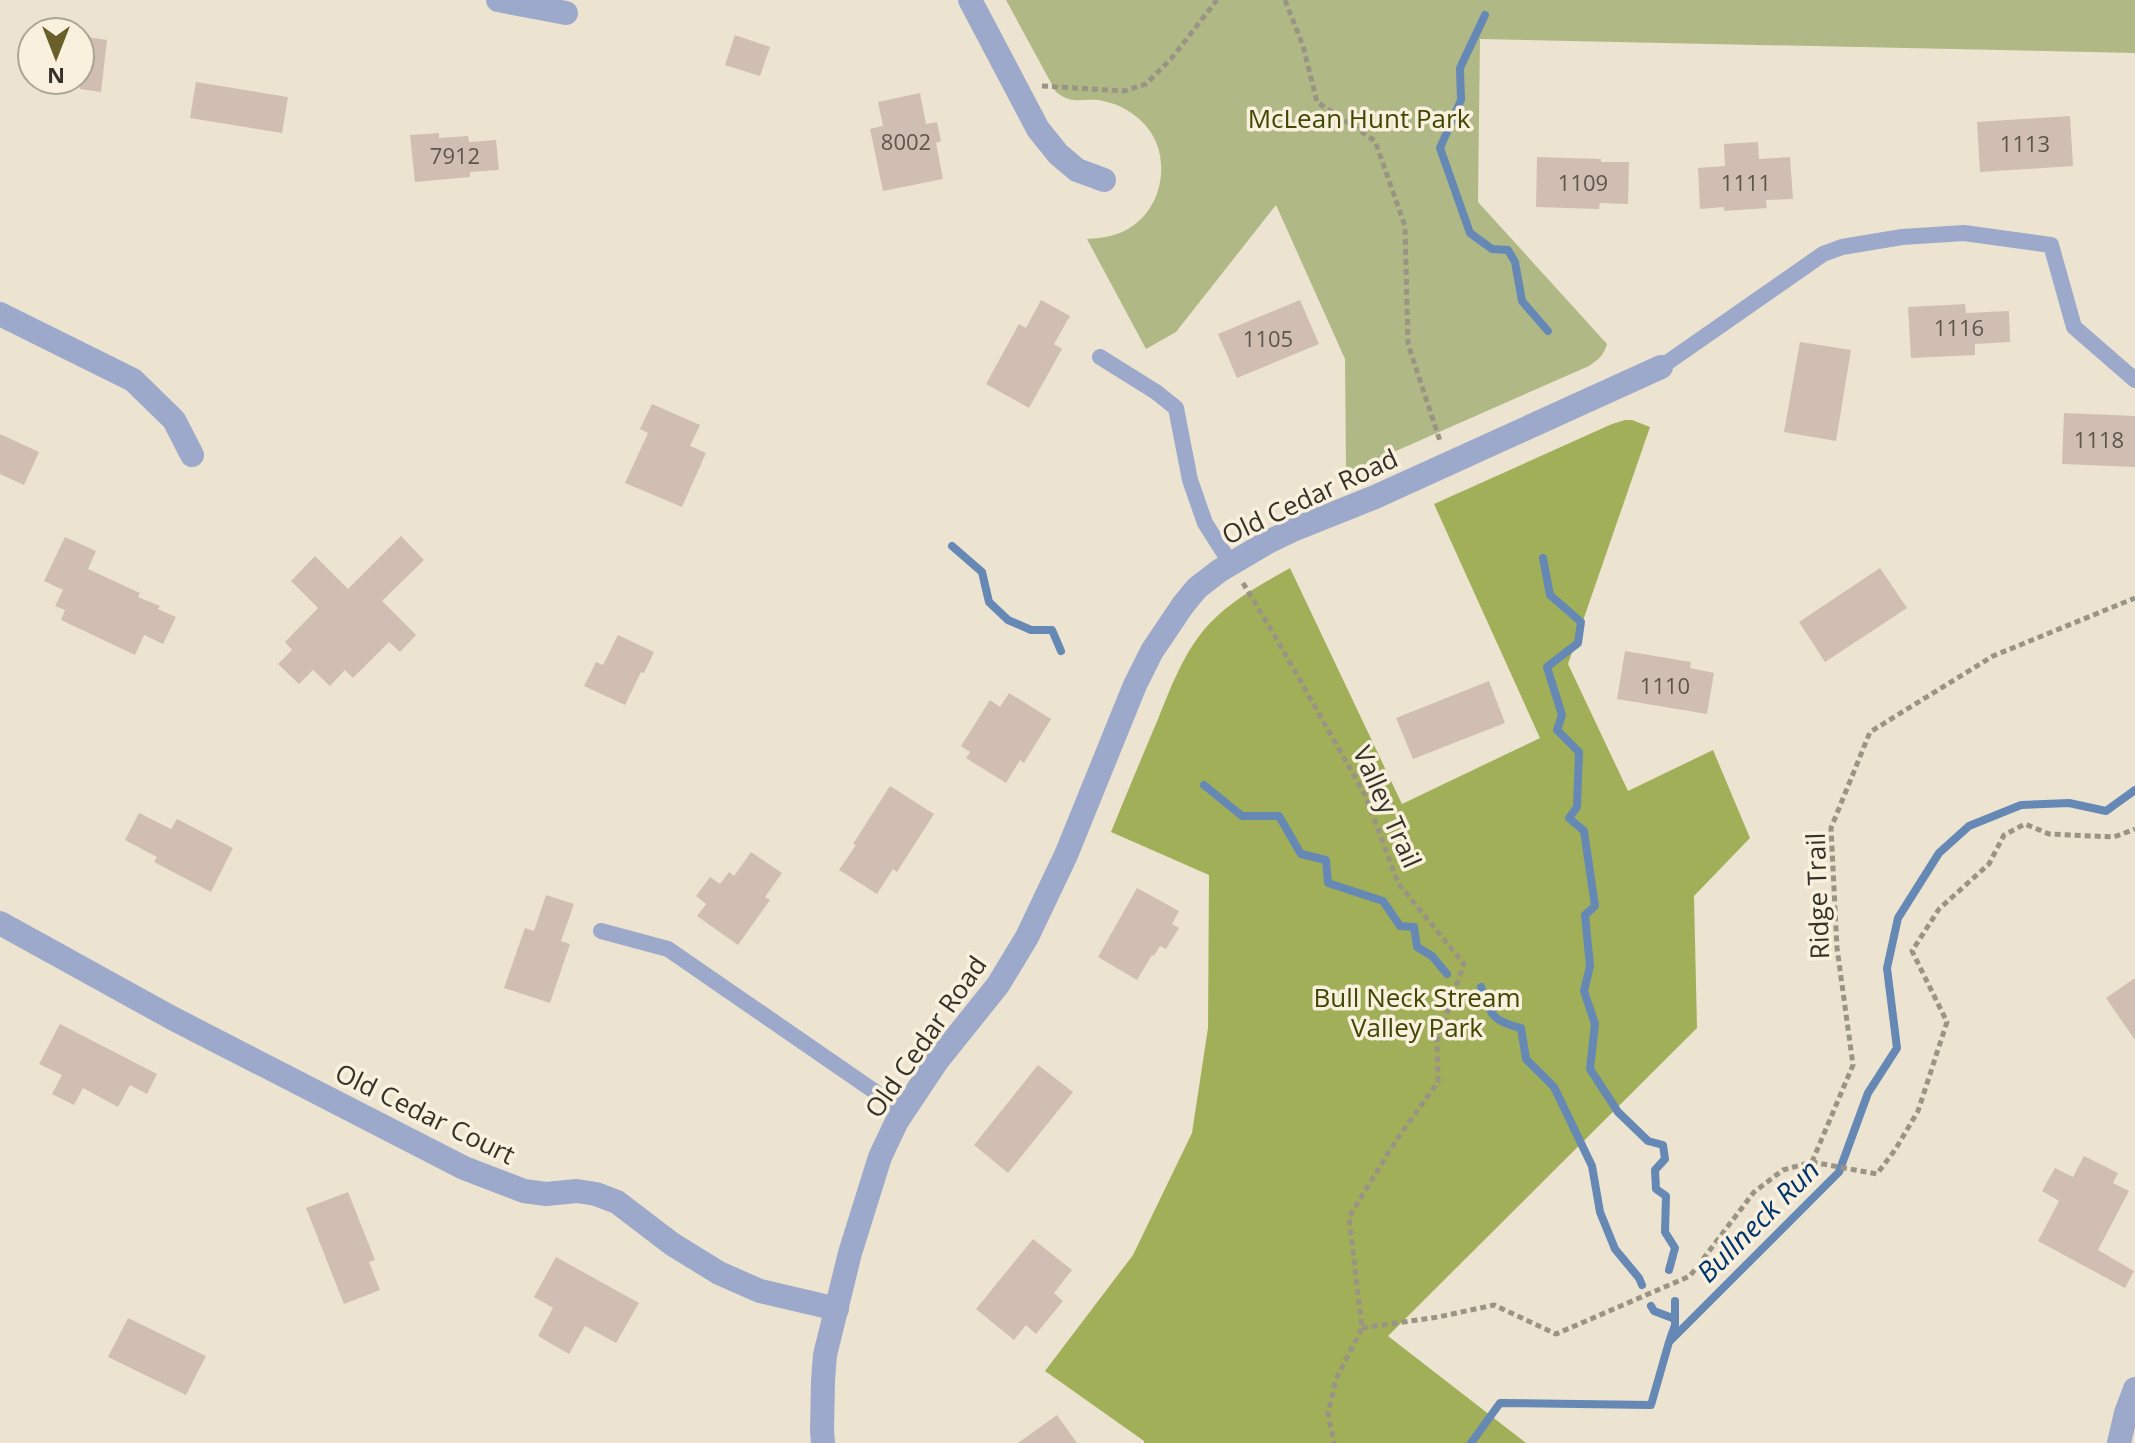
<svg xmlns="http://www.w3.org/2000/svg" width="2135" height="1443" font-family="'Open Sans',sans-serif">
<rect width="100%" height="100%" fill="#ece4d0"/>
<path fill="#b0b986" d="M1006,0h1129v53l-655,-14 -2,163 129,142c-3,11 -9,16 -18,22l-243,107 -1,-114 -69,-154 -100,127 -30,17 -59,-110c17,-1 32,-3 47,-14 30,-22 37,-70 12,-99 -11,-13 -27,-22 -43,-25 -19,-4 -30,5 -47,-9z"/>
<path fill="#a2af59" d="M1625,420h7l18,7 -82,237 60,127 85,-41 37,88 -56,58 3,132 -309,308 138,107h-382v-2l-99,-70 88,-116 59,-122 16,-105 1,-153 -98,-43c15,-37 31,-75 47,-113 14,-34 26,-68 52,-96 23,-24 52,-39 80,-55l112,236 138,-66 -106,-234 178,-80z"/>
<g fill="none" stroke-linecap="round" stroke-linejoin="round">
<g stroke="#6588b5" stroke-width="8">
<path d="M1485,15l-25,53 1,32 -21,48 30,85 22,16 16,1 7,12 7,39 26,30"/>
<path d="M952,546l30,26 7,30 19,18 23,10h21l9,21"/>
<path d="M1543,558l7,37 31,27 -3,21 -31,24 15,48 -5,15 22,22 -2,55 -8,11 15,13 11,75 -10,9 5,51 -6,25 11,33 -5,45 28,43 30,29 15,4 2,14 -10,11 1,19 10,7 -1,36 10,16 -6,22"/>
<path d="M1204,785l38,31h37l22,38 25,6 2,23 55,18 17,25 14,1 3,20 15,9 15,18"/>
<path d="M1481,987c10,27 10,34 40,41l5,31 28,28 38,79 8,46 15,37 24,29 3,7"/>
<path d="M1651,1306l3,5 21,8"/>
<path d="M1670,1339l5,-14v-24"/>
<path d="M1471,1443l29,-40 151,2 18,-63 170,-170 29,-79 29,-45 -10,-80 11,-50 41,-65 30,-27 52,-21 48,-2 37,8 29,-21"/>
</g>
</g>
<g fill="#d1beb2">
<path d="M735,35l35,12 -10,29 -35,-11z"/>
<path d="M80,36l27,4 -6,52 -21,-3z"/>
<path d="M196,82l92,15 -6,36 -92,-15z"/>
<path d="M920,93l6,31 11,-2 4,19 -5,2 7,36 -60,12 -13,-62 13,-3 -5,-24z"/>
<path d="M2070,116l3,50 -93,6 -3,-50z"/>
<path d="M439,133v5l29,-2 1,6 27,-2 3,30 -29,2v5l-55,5 -5,-47z"/>
<path d="M1758,142l1,17 31,-2 3,42 -27,1 1,8 -43,3v-4l-24,2 -2,-41 27,-2 -1,-22z"/>
<path d="M1537,157l64,2v3h28l-1,42 -28,-1 -1,6 -63,-2z"/>
<path d="M1041,300l29,16 -16,28 8,5 -33,59 -43,-24 33,-60 7,4z"/>
<path d="M1300,300l19,44 -82,34 -19,-44z"/>
<path d="M1965,304l1,9 43,-2 1,31 -35,2v11l-64,3 -3,-51z"/>
<path d="M1800,342l51,8 -15,91 -52,-9z"/>
<path d="M652,404l48,21 -10,21 16,7 -24,54 -57,-24 23,-50 -8,-4z"/>
<path d="M2064,413l71,3v51l-73,-3z"/>
<path d="M0,434l39,18 -15,33 -24,-11z"/>
<path d="M401,536l23,24 -42,41 34,34 -16,17 -11,-10 -36,36 -8,-8 -15,16 -17,-16 -14,14 -21,-20 14,-14 -7,-8 33,-34 -27,-27 24,-25 33,33z"/>
<path d="M65,537l31,14 -8,18 52,24 -2,4 22,9 -2,3 18,8 -13,27 -19,-9 -9,20 -74,-35 4,-10 -10,-4 8,-16 -19,-9z"/>
<path d="M1880,568l27,40 -82,54 -26,-40z"/>
<path d="M618,635l36,17 -10,21 -3,-1 -16,33 -41,-19 12,-24 7,3z"/>
<path d="M1625,651l66,11 -1,6 24,5 -7,41 -90,-15z"/>
<path d="M1489,681l16,42 -92,36 -17,-41z"/>
<path d="M1009,693l42,26 -27,44 -4,-3 -14,23 -40,-25 4,-6 -9,-6 29,-46 10,7z"/>
<path d="M890,786l44,28 -37,58 -4,-3 -16,25 -38,-24 17,-25 -3,-1z"/>
<path d="M139,813l32,16 6,-10 56,29 -22,44 -57,-30 3,-5 -32,-17z"/>
<path d="M751,852l31,21 -17,24 5,3 -32,45 -41,-29 9,-12 -10,-8 14,-19 10,7 9,-12 5,4z"/>
<path d="M1137,888l42,23 -7,13 7,4 -13,21 -6,-3 -6,10 -2,-1 -15,25 -39,-23z"/>
<path d="M546,895l28,9 -13,37 9,3 -20,59 -46,-15 21,-60 9,3z"/>
<path d="M2135,978v62l-29,-42z"/>
<path d="M60,1024l97,50 -10,20 -17,-9 -12,22 -35,-19 -9,17 -22,-11 10,-19 -23,-11z"/>
<path d="M1038,1065l35,27 -65,81 -34,-28z"/>
<path d="M2084,1156l34,17 -5,10 16,8 -31,59 36,21 -9,17 -87,-47 21,-40 -17,-10 13,-23 18,9z"/>
<path d="M348,1192l27,68 -6,2 11,28 -36,14 -38,-96z"/>
<path d="M1033,1239l39,31 -18,23 9,8 -27,33 -10,-9 -12,15 -38,-31z"/>
<path d="M556,1257l83,46 -23,40 -31,-17 -16,28 -31,-18 15,-28 -19,-11z"/>
<path d="M128,1318l78,38 -20,39 -78,-38z"/>
<path d="M1057,1415l20,28h-59z"/>
</g>
<g fill="none" stroke-linecap="round" stroke-linejoin="round">
<g stroke="#9a9485" stroke-width="5" stroke-dasharray="6 4" stroke-linecap="butt">
<path d="M1285,0l18,46 14,56 58,39 30,85 3,118 32,97"/>
<path d="M1042,86l82,5 22,-7 25,-25 46,-59"/>
<path d="M1243,583l36,60 87,154 32,86 66,81 -27,77 1,41 -43,60 -46,75 13,111 -26,51 -8,35 6,29"/>
<path d="M1812,1162l41,-97 -16,-117 -6,-120 39,-96 123,-76 142,-58"/>
<path d="M1362,1328l76,-11 56,-12 62,29 134,-58 64,-84 29,-22 29,-8 65,12 18,-24 23,-39 29,-89 -35,-71 27,-42 50,-45 15,-29 21,-11 24,10 65,3 21,-8"/>
</g>
<g stroke="#9da9ca" stroke-width="16">
<path d="M1100,357l56,35 20,16 14,72 15,43 26,41"/>
<path d="M1661,367l162,-113 19,-7 60,-10 62,-4 87,12 23,82 61,53"/>
<path d="M601,931l67,18 235,162"/>
</g>
<g stroke="#9da9ca" stroke-width="24">
<path d="M498,0l68,13"/>
<path d="M970,0l68,129 20,25 19,16 27,10"/>
<path d="M0,314l133,66 41,40 18,35"/>
<path d="M0,923l172,95 292,150 60,23 22,3 31,-3 19,3 21,8 55,42 47,29 41,18 77,18"/>
<path d="M823,1443l-1,-12 1,-51 2,-25 25,-102 30,-96 17,-36 40,-60 61,-76 29,-48 39,-82 69,-170 17,-34 31,-46 14,-17 22,-17 47,-28 29,-14 80,-32 286,-130"/>
<path d="M2119,1443l7,-30 9,-24"/>
</g>
</g>
<g text-anchor="middle" stroke-width="7" stroke-linejoin="round" paint-order="stroke">
<g font-size="22" fill="#5c554c">
<text x="906" y="150">8002</text>
<text x="2025" y="152">1113</text>
<text x="455" y="164">7912</text>
<text x="1583" y="191">1109</text>
<text x="1746" y="191">1111</text>
<text x="1959" y="336">1116</text>
<text x="1268" y="347">1105</text>
<text x="2099" y="448">1118</text>
<text x="1665" y="694">1110</text>
</g>
<g font-size="26" fill="#404804" stroke="#f9f1de">
<text x="1359" y="128">McLean Hunt Park</text>
<text x="1417" y="1007">Bull Neck Stream<tspan x="1417" dy="30">Valley Park</tspan></text>
</g>
<g font-size="26" fill="#35322a" stroke="#f9f1de">
<text transform="translate(1310 497) rotate(-25)" y="9">Old Cedar Road</text>
<text transform="translate(1387 807) rotate(66)" y="9">Valley Trail</text>
<text transform="translate(1818 896) rotate(-92)" y="9">Ridge Trail</text>
<text transform="translate(926 1037) rotate(-55)" y="9">Old Cedar Road</text>
<text transform="translate(425 1114) rotate(26)" y="9">Old Cedar Court</text>
</g>
<g font-size="28" font-style="italic" fill="#00346f" stroke="#f9f1de">
<text transform="translate(1758 1221) rotate(-45)" y="10">Bullneck Run</text>
</g>
</g>
<g transform="translate(56 56) rotate(180)"><circle r="38" fill="#f9f1de" stroke="#aba596" stroke-width="2"/>
<path d="M0-6L14 30L0 20L-14 30Z" fill="#6a5e2b"/>
<text y="-12" font-size="22" font-weight="bold" text-anchor="middle" fill="#35322a">N</text>
</g>
</svg>
